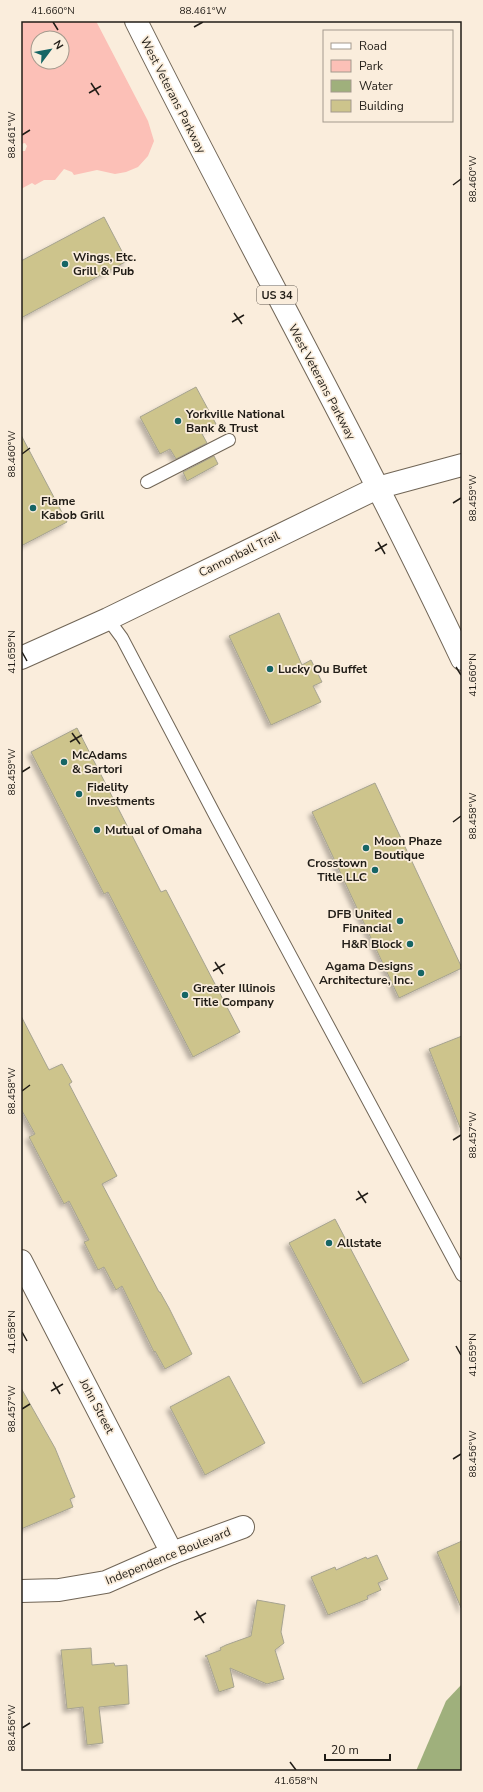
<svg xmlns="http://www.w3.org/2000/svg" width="483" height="1792" font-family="'Nunito Sans',sans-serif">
<defs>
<filter id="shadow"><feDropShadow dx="-3.5" dy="3.5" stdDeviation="2" flood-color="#0004"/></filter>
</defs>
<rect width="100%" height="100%" fill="#faeddc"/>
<path fill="#fcc0b7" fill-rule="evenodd" d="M21,21h75l52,100 6,20 -6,15 -10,11 -12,5 -11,2 -18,-4 -23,5 -2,-3 -8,-3 -9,11h-11l-9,5 -3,-2 -11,6v-38h4l2,-5 -2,-3 -4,1zM50,33h3l2,2 -1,3h8v24h-24v-24h12z"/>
<path fill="#9fb07c" d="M462,1684v87h-46l30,-70z"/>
<g fill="#cdc48c" stroke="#a6a390" filter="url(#shadow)">
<path d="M104,217l23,44 -106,57v-57z"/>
<path d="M196,387l20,37 -15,8 6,11 -31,16 -6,-10 -10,5 -20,-37z"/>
<path d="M21,435l46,87 -46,24z"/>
<path d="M214,456l4,8 -31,17 -4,-9z"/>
<path d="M279,613l23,52 9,-5 11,22 -9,4 8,16 -50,23 -42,-89z"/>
<path d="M77,728l84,164 5,-2 74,142 -47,25 -85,-165 -4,2 -73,-142z"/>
<path d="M375,783l87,185 -63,30 -87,-186z"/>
<path d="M21,1016l28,54 13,-6 10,18 -3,2 48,92 -15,8 57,108h1l9,16 23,46 -27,15 -10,-18 -1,1 -32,-66 -6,4 -12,-23 -6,3 -14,-28 5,-2 -20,-39 -5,3 -35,-67 6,-3 -14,-25z"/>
<path d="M462,1036v94h-1l-32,-81z"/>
<path d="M335,1219l74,141 -46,24 -74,-141z"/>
<path d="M229,1376l36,67 -60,32 -35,-68z"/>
<path d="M21,1388l34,60 20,49 -5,2 3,8 -52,22z"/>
<path d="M462,1541v69l-25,-58z"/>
<path d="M377,1555l11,24 -10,4 3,7 -14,6 1,3 -40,16 -17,-38 24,-10 1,3 30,-13 1,2z"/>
<path d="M257,1600l28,5 -4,27 3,11 -9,7 9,29 -17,5 -37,-16 4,19 -15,5 -12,-35 -2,-1 16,-6 -1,-2 6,-3 25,-9z"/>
<path d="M91,1648l1,17 22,-2 1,3 12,-1 2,39 -30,3 4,36 -16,2 -4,-38 -16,2 -6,-59z"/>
</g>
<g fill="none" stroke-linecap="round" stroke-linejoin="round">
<defs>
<g id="service">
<path d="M147,482l82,-42"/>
<path d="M108,619l14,19 94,179 246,458"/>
</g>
<g id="minor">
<path d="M21,658l87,-39 269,-131"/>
<path d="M21,1261l151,292"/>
<path d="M21,1591l38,-1 47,-8 66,-29 71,-26"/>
</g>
<path id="secondary" d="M377,488l85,-23"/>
<path id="primary" d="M136,21c107,214 224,422 326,638"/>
</defs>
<use href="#service" stroke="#706556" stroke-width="14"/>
<use href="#minor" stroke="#706556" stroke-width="24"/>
<use href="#secondary" stroke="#706556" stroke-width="24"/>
<use href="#primary" stroke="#706556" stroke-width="24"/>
<use href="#service" stroke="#fff" stroke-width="12"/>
<use href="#minor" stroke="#fff" stroke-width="22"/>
<use href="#secondary" stroke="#fff" stroke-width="22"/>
<use href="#primary" stroke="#fff" stroke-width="22"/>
</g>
<path fill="none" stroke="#211d17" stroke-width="1.5" d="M53,22l5,8M194,27l9,-5M91,83l8,12M89,93l12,-7M22,135l8,-5M453,185l8,-6M234,313l8,11M232,322l12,-7M22,454l8,-6M453,503l8,-5M378,542l7,12M375,551l12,-7M22,652l5,9M456,667l5,8M72,733l8,11M70,742l12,-7M22,772l8,-5M453,822l8,-6M215,962l8,12M213,971l12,-7M22,1091l8,-6M453,1140l8,-5M358,1191l8,12M356,1200l12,-7M22,1332l5,9M456,1346l5,9M53,1382l7,12M51,1391l12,-7M22,1409l8,-5M453,1459l8,-5M196,1611l8,12M194,1620l12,-7M22,1728l8,-5M290,1762l6,8"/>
<g fill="#166565" stroke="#faeddc" stroke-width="1.5">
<circle cx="65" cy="264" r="4"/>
<circle cx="178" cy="421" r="4"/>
<circle cx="33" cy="508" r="4"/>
<circle cx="270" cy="669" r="4"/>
<circle cx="64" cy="762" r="4"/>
<circle cx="79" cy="794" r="4"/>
<circle cx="97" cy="830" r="4"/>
<circle cx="366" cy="848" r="4"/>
<circle cx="375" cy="870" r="4"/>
<circle cx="400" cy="921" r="4"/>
<circle cx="410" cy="944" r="4"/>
<circle cx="421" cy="973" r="4"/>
<circle cx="185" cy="995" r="4"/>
<circle cx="329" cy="1243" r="4"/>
</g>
<g text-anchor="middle" stroke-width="3.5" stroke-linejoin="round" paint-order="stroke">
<rect fill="#faeddc" stroke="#625b52" stroke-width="1" x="257" y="286" width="40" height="18" rx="3"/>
<g font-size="11" font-weight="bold" fill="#211d17">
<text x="277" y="299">US 34</text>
</g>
<g font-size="12" fill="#211d17" stroke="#faeddc">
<text transform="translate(173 95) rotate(63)" y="4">West Veterans Parkway</text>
<text transform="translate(322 382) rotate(62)" y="4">West Veterans Parkway</text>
<text transform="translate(239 554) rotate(-26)" y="4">Cannonball Trail</text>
<text transform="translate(97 1406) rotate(62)" y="4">John Street</text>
<text transform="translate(168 1556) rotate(-22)" y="4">Independence Boulevard</text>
</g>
<g font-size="12" font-weight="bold" fill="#211d17" stroke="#faeddc" text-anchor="start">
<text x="73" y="261">Wings, Etc.<tspan x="73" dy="14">Grill &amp; Pub</tspan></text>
<text x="186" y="418">Yorkville National<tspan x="186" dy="14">Bank &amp; Trust</tspan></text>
<text x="41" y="505">Flame<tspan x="41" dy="14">Kabob Grill</tspan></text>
<text x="278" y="673">Lucky Ou Buffet</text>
<text x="72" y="759">McAdams<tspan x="72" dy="14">&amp; Sartori</tspan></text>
<text x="87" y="791">Fidelity<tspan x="87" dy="14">Investments</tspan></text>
<text x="105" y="834">Mutual of Omaha</text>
<text x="374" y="845">Moon Phaze<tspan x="374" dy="14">Boutique</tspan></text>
<text x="367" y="867" text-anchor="end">Crosstown<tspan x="367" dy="14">Title LLC</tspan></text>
<text x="392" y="918" text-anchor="end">DFB United<tspan x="392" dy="14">Financial</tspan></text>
<text x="402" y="948" text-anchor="end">H&amp;R Block</text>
<text x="413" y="970" text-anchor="end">Agama Designs<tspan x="413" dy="14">Architecture, Inc.</tspan></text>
<text x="193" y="992">Greater Illinois<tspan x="193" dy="14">Title Company</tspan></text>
<text x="337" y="1247">Allstate</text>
</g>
</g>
<rect width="483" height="1792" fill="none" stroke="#faeddc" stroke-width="44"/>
<rect x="323" y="30" width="130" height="92" fill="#faeddc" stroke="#a39a8d"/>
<rect x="331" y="43" width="20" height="6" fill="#ffffff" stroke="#a39a8d"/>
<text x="359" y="50" font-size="12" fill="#211d17">Road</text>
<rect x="331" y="60" width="20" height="12" fill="#fcc0b7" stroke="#a39a8d"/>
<text x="359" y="70" font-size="12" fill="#211d17">Park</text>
<rect x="331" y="80" width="20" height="12" fill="#9fb07c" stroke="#a39a8d"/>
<text x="359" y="90" font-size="12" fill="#211d17">Water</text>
<rect x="331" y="100" width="20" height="12" fill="#cdc48c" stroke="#a39a8d"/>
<text x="359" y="110" font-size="12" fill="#211d17">Building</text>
<g transform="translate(50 50) rotate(58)"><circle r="19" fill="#faeddc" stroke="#a39a8d"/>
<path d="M0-3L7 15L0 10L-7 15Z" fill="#166565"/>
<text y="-6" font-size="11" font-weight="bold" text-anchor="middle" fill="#211d17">N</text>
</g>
<path d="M325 1754v6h65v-6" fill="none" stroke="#211d17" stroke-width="2"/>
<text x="331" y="1754" font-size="12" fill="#211d17" stroke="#faeddc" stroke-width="3" paint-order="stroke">20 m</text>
<rect x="22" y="22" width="439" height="1748" fill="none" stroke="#211d17" stroke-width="1.5"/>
<g font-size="10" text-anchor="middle" fill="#211d17">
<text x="53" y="14">41.660°N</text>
<text x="203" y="14">88.461°W</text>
<text transform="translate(11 135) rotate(-90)" y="4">88.461°W</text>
<text transform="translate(472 179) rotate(-90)" y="4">88.460°W</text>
<text transform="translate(11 454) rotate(-90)" y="4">88.460°W</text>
<text transform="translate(472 498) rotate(-90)" y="4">88.459°W</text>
<text transform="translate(11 652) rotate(-90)" y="4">41.659°N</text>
<text transform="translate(472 675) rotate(-90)" y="4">41.660°N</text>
<text transform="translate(11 772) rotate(-90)" y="4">88.459°W</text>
<text transform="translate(472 816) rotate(-90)" y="4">88.458°W</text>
<text transform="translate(11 1091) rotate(-90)" y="4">88.458°W</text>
<text transform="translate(472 1135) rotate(-90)" y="4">88.457°W</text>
<text transform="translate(11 1332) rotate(-90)" y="4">41.658°N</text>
<text transform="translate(472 1355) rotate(-90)" y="4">41.659°N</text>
<text transform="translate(11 1409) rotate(-90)" y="4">88.457°W</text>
<text transform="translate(472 1454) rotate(-90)" y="4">88.456°W</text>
<text transform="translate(11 1728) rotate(-90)" y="4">88.456°W</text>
<text x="296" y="1784">41.658°N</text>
</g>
</svg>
